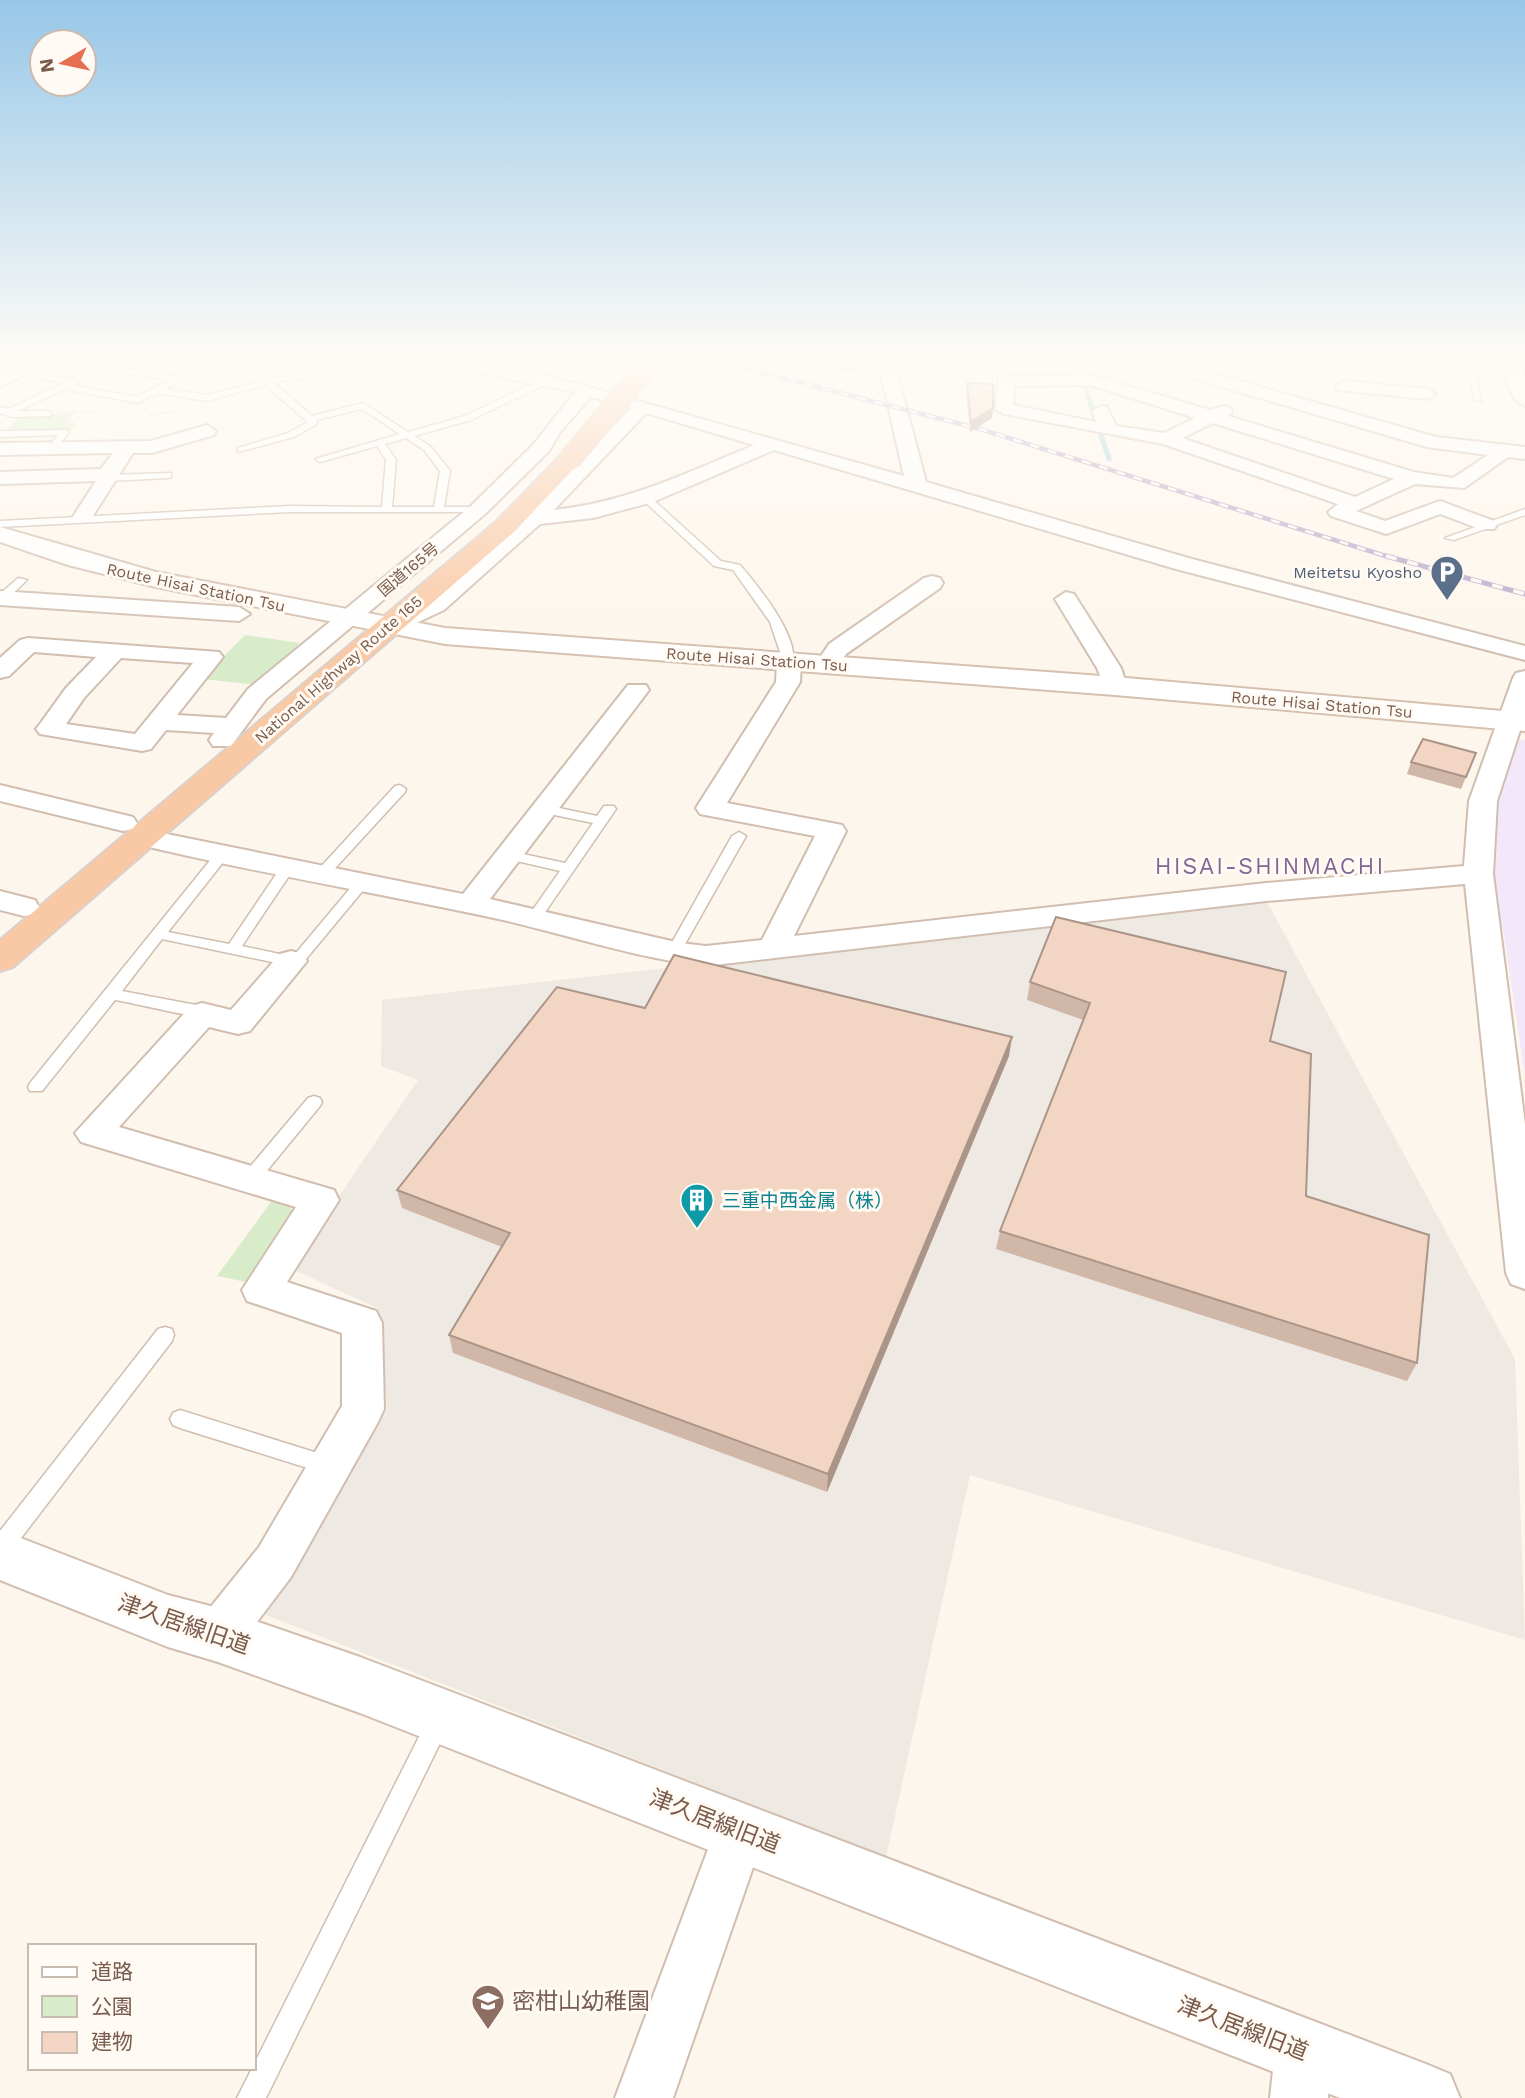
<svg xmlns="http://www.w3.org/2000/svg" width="1525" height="2098" font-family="'Work Sans','Noto Sans JP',sans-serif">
<rect width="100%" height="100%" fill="#fdf6ec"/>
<path fill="#efe9e4" d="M1266,900l249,459 10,281 -555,-165 -84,382 -620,-242 121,-206 -10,-101 -87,-40 128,-188 -37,-14 1,-66z"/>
<path fill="#f3e8fa" d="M1513,739l12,1v336l-22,-147 -8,-2 -4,-78 4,-47z"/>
<g fill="#d8ecc9">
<path d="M75,413l-6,7 7,4 -5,7 -67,1 16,-16z"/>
<path d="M245,635l55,8 -41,42 -57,-6z"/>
<path d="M273,1199l16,6 5,10 -48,67 -29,-6z"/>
</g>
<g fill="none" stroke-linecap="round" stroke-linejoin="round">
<path stroke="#a5d3da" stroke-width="5" d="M1075,357l34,102"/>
<defs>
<g id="service">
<path d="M1467,359l7,2 7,40 -7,-2z"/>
<path d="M447,362l-3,4 -118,8 -52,9 38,33 51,-13 45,29 57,-16 79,-38h6v4l-79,38 -57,16 16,10 20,25 -6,36h34l3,1v4h-191l-290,15v-6l290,-15 92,1 4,-47 -9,-14 -57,16 -5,-3 85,-25 -38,-25 -45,11v4l-23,13 -56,15v-4l50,-15 20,-11 -43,-37 -58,16 -49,-8 -20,10 -74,-14 -46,22h30l3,1v4l-39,1 -12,-4v-6l9,2 54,-26 -46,-8v-4l53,8 32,-14 79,12v4l-15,8 41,6 60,-15 59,-10zM103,370l67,10 -33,17 -65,-12zM406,438l18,12 16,21 -6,36h-42l4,-47 -11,-16z"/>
<path d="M68,430v4l-15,17 -5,-3 10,-13 -58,2v-6z"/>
<path d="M171,473v4l-3,1 -61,3 -5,-3 5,-3z"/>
<path d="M643,496h6l72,65 19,4c18,21 58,70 53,98l-10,-2 -13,-39 -37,-52 -19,-4 -71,-66z"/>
<path d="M1525,509v6l-71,25 -9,-2z"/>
<path d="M18,578l9,2 -21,20 -6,1v-7z"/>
<path d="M400,785l6,4 -1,3 -78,85h-10l-2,-3 2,-3 78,-85z"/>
<path d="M545,805l52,11 7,-10h10l2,3 -77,112 -5,1 -7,-4 33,-47 -56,-13 -2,-3 7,-4 56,12 28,-40 -53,-11v-6z"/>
<path d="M739,832l7,4 -66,117 -2,3h-10l-2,-3 66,-117z"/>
<path d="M221,852l7,4 -60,76 61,12 54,-80 5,-1 7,4 -53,79 47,10 7,-3 62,-74 5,-1 7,4 -64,77 -15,7 -129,-27 -40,52 74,14 14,9 -3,4c-5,1 -79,-16 -92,-18l-73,91h-12l-2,-4 2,-4 186,-230z"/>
<path d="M314,1096l6,2 2,4 -2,4 -64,78h-12l-3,-5 3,-5 64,-76z"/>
<path d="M165,1327l7,2 2,6 -2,6 -164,214 -8,3v-27l158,-202z"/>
<path d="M180,1410l150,47 7,3 3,6 -3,6 -7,3 -150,-47 -7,-3 -3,-6 3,-6z"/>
<path d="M439,1709l8,4 4,8 -4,8 -181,369h-29l194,-385z"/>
</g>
<g id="minor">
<path d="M40,357h21l-61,30v-12z"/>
<path d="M419,357h35l74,13 376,106 -27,-119h16l33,125 266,77 333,87v14l-349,-91 -402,-119 -121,52 -60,16 -53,6 -96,86 -49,23h-16l-4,-5 4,-5 49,-23 45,-38 54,-47 104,-107 -40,-11 -31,35 -11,19 -64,63 -219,185 -35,47h-18l-4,-6 5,-7 -48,-3 -15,19 -9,2 -102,-17 -4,-5 4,-5 26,-36 30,-31 -62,-5 -25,24 -9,2v-20l20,-18 8,-2 191,14 4,5 -46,58 49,3 22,-29 223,-183 63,-62 41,-52 -148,-30zM646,413l108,32c-67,28 -126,57 -200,65zM121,658l72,5 -58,71 -69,-10 18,-26z"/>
<path d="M1131,357h25l280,80 89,10v12l-17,-2 -44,31 -49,-4 -59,27 29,10 55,-20 54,20 3,4 -3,4h-14l-40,-15 -54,20 -55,-18 -3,-4 10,-8 -175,-60 -159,-30 -9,-5 4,-32 92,-2 119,35 13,-4 6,1 3,4 -4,5 186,56 39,6 35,-23 -61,-8 -294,-86zM1090,385l105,33 -31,15 -48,-7 -9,-19 -6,-1 -9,5 4,11 -83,-17 1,-19zM1213,423l181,56 -39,18 -173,-59z"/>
<path d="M1442,357l68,3 9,5 -9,5 -59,-5 -6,-1z"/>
<path d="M1243,358l104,1 9,5 -9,5 -110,-2 -3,-4z"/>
<path d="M1344,381l83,8 9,5 -9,5 -89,-9 -3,-4z"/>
<path d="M207,425l9,6 -2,4 -62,18h-19l-44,69h-14l-3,-4 24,-37 -96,3v-12l101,-3 12,-16 -113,2v-12l151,-2z"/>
<path d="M932,576l8,2 3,5 -3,5 -94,66 -10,16h-18l-3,-5 14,-21 95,-66z"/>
<path d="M0,591l239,16 11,7 -11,7 -239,-16z"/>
<path d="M1066,592l8,2 47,74 6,18 -3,5h-18l-9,-23 -42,-69z"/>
<path d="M789,654l9,2 3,5 -1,21 -73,121 105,20 10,2 4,6 -52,105 472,-53 198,-17 5,-65 44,-123 3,-5 9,-2v44l-28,86 -4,73 32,250v165l-14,-5 -5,-11 -41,-389 -199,17 -560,65c-69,-8 -135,-30 -203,-46 -123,-27 -248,-47 -371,-77l-4,-6 4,-6 10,-2 321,65 165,-209h18l3,5 -159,209 190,44 26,3 56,-6 53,-104 -105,-20 -10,-2 -4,-6 80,-126 1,-21 3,-5z"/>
<path d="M0,785l133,32 4,6 -4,6 -10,2 -123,-30z"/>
<path d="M0,891l35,9 4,7 -4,7 -11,2 -24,-6z"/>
<path d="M291,951l11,3 5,7 -57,70 -12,3 -29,-7 -90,100 215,63 5,10 -52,82 89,29 6,12 2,86 -6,13 -87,155 -56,74 -17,7 -17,-7 -7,-16 7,-16 58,-72 83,-141v-73l-95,-32 -5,-11 54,-83 -215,-65 -6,-9 116,-127 11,-3 29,7 49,-56z"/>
<path d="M740,1804l18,8 8,18 -93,268h-58l107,-286z"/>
<path d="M1303,2024l20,8 8,20 -3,46h-58l5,-46 8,-20z"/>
</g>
<g id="tertiary">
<path d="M1496,357h20l9,20v29l-10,-6z"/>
<path d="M0,1530l168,65 50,13 142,49 1066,407 24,10 10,24h-120l-980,-385 -142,-51 -50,-15 -168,-67z"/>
</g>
<path id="secondary" d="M0,527l156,45 289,56 670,49 410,36v18l-410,-36 -670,-51 -289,-57 -88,-22 -68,-23z"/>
<path id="trunk" d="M570,452l11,7 -3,5 -63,67 -502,436 -13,4v-31l497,-419 65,-67z"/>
</defs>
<use href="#service" stroke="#d1beb0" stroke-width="3"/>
<use href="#minor" stroke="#d1beb0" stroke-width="4"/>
<use href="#tertiary" stroke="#d1beb0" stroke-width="4"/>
<use href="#secondary" stroke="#d6c0b0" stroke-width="4"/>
<use href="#trunk" stroke="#dad1cd" stroke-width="4"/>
<g stroke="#d9b8a5" stroke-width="2.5" stroke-dasharray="1 2.5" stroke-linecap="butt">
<path d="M63,413l33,-1"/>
<path d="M150,415l26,-4"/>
</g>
<use href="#service" fill="#fff" fill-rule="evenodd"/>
<use href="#minor" fill="#fff" fill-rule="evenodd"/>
<use href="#tertiary" fill="#fff" fill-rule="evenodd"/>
<use href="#secondary" fill="#fff" fill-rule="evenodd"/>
<use href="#trunk" fill="#f9c8a4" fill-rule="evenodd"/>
<defs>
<path id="rail-far1" d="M700,357l280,72 412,129"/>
<path id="rail" d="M1386,556l139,38"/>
</defs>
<use href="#rail-far1" stroke="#b9a8c9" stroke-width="4.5"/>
<use href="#rail" stroke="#b9a8c9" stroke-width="5"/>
<use href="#rail-far1" stroke="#fffaf3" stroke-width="2.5" stroke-dasharray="9" stroke-linecap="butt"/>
<use href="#rail" stroke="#fffaf3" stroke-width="3.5" stroke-dasharray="11" stroke-linecap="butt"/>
<defs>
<path id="trunk-bridge" d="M570,459l85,-102"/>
</defs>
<use href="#trunk-bridge" stroke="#dad1cd" stroke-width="24" stroke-linecap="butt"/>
<use href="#trunk-bridge" stroke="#f9c8a4" stroke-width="22"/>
</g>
<g fill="#d1b7a8">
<path d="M837,357h40v13l-38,1z"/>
<path d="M967,383l25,35 -22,14 -4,-39z"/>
<path d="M1476,753l-15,36 -54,-15 4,-12z"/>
<path d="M1030,982l240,59 36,155 111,167 -10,18 -411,-132 4,-18 83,-211 -56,-20z"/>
<path d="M645,1008l364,48 -182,436 -374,-139 -4,-18 53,-88 -100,-39 -5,-18z"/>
</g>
<g fill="#aa9588">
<path d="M993,408l-1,10 -22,14 1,-10z"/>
<path d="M1012,1037l-3,19 -182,436 1,-18z"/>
</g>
<g fill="#f3d5c3" stroke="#aa9588" stroke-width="2">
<path d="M967,383l26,1v24l-22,14z"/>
<path d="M1423,739l53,14 -10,24 -55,-15z"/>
<path d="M1056,917l230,55 -16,69 41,13 -5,142 123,39 -12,128 -417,-132 90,-228 -60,-21z"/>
<path d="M674,955l338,82 -184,437 -379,-139 61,-102 -113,-43 160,-203 88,21z"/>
</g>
<linearGradient id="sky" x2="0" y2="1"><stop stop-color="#97c7e8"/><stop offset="0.55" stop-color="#fefbf6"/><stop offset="1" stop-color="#fefbf6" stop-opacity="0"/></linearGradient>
<rect width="1525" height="650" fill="url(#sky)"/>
<defs>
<symbol id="parking-pin" viewBox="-11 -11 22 30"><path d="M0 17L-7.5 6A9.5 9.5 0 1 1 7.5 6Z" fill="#5c6f8a" stroke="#fffaf3"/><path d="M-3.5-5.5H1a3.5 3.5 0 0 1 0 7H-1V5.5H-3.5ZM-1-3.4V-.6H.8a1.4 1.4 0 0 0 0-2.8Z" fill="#fff"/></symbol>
<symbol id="building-pin" viewBox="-11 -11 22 30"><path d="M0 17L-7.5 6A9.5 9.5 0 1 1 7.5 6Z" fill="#0f9aa8" stroke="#fffaf3"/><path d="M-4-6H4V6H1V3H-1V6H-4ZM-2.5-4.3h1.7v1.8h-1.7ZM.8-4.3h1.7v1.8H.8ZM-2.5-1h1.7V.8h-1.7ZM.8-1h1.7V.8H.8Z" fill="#fff"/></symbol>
<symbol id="school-pin" viewBox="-11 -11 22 30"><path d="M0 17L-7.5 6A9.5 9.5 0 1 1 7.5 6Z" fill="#8d6e63" stroke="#fffaf3"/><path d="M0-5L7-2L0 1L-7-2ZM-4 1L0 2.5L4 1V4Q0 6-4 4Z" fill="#fff"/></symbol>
</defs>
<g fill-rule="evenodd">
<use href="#parking-pin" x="1428" y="553" width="38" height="52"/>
<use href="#building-pin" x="678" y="1181" width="38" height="52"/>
<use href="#school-pin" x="469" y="1982" width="38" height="52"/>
</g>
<g text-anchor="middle" stroke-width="6" stroke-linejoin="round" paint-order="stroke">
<g font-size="16" fill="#7a5c4d" stroke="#fffaf3">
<text transform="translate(408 569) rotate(-40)" y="6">国道165号</text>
<text transform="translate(196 587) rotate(12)" y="6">Route Hisai Station Tsu</text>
<text transform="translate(757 659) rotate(4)" y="6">Route Hisai Station Tsu</text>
<text transform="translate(338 669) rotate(-41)" y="6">National Highway Route 165</text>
<text transform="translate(1322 704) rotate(5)" y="6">Route Hisai Station Tsu</text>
</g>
<g font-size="16" fill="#4e5e75" stroke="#fffaf3" text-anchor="end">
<text x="1422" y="578">Meitetsu Kyosho</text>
</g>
<g font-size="19" fill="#0d838f" stroke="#fffaf3" text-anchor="start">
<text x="722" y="1207">三重中西金属（株）</text>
</g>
<g font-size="23" letter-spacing="2" fill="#846695" stroke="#fffaf3">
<text x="1270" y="874">HISAI-SHINMACHI</text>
</g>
<g font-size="23" fill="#7a5c4d" stroke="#fffaf3">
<text transform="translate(184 1624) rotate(19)" y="8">津久居線旧道</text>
<text transform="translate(715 1821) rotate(21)" y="8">津久居線旧道</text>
<text transform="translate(1243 2028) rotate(21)" y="8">津久居線旧道</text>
</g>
<g font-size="23" fill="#785e54" stroke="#fffaf3" text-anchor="start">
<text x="512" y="2009">密柑山幼稚園</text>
</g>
</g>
<rect x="28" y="1944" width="228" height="126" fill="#fffaf3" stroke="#cabbb1" stroke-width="2"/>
<rect x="42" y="1967" width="35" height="10" fill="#ffffff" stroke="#cabbb1" stroke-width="2"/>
<text x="91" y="1979" font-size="21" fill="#7a5c4d">道路</text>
<rect x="42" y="1996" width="35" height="21" fill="#d8ecc9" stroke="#cabbb1" stroke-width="2"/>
<text x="91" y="2014" font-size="21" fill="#7a5c4d">公園</text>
<rect x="42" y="2032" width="35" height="21" fill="#f3d5c3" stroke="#cabbb1" stroke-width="2"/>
<text x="91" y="2049" font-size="21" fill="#7a5c4d">建物</text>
<g transform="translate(63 63) rotate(261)"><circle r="33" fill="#fffaf3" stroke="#cabbb1" stroke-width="2"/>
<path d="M0-5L12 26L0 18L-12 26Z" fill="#e76f51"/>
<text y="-10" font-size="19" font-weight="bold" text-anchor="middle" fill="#7a5c4d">N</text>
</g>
</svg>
